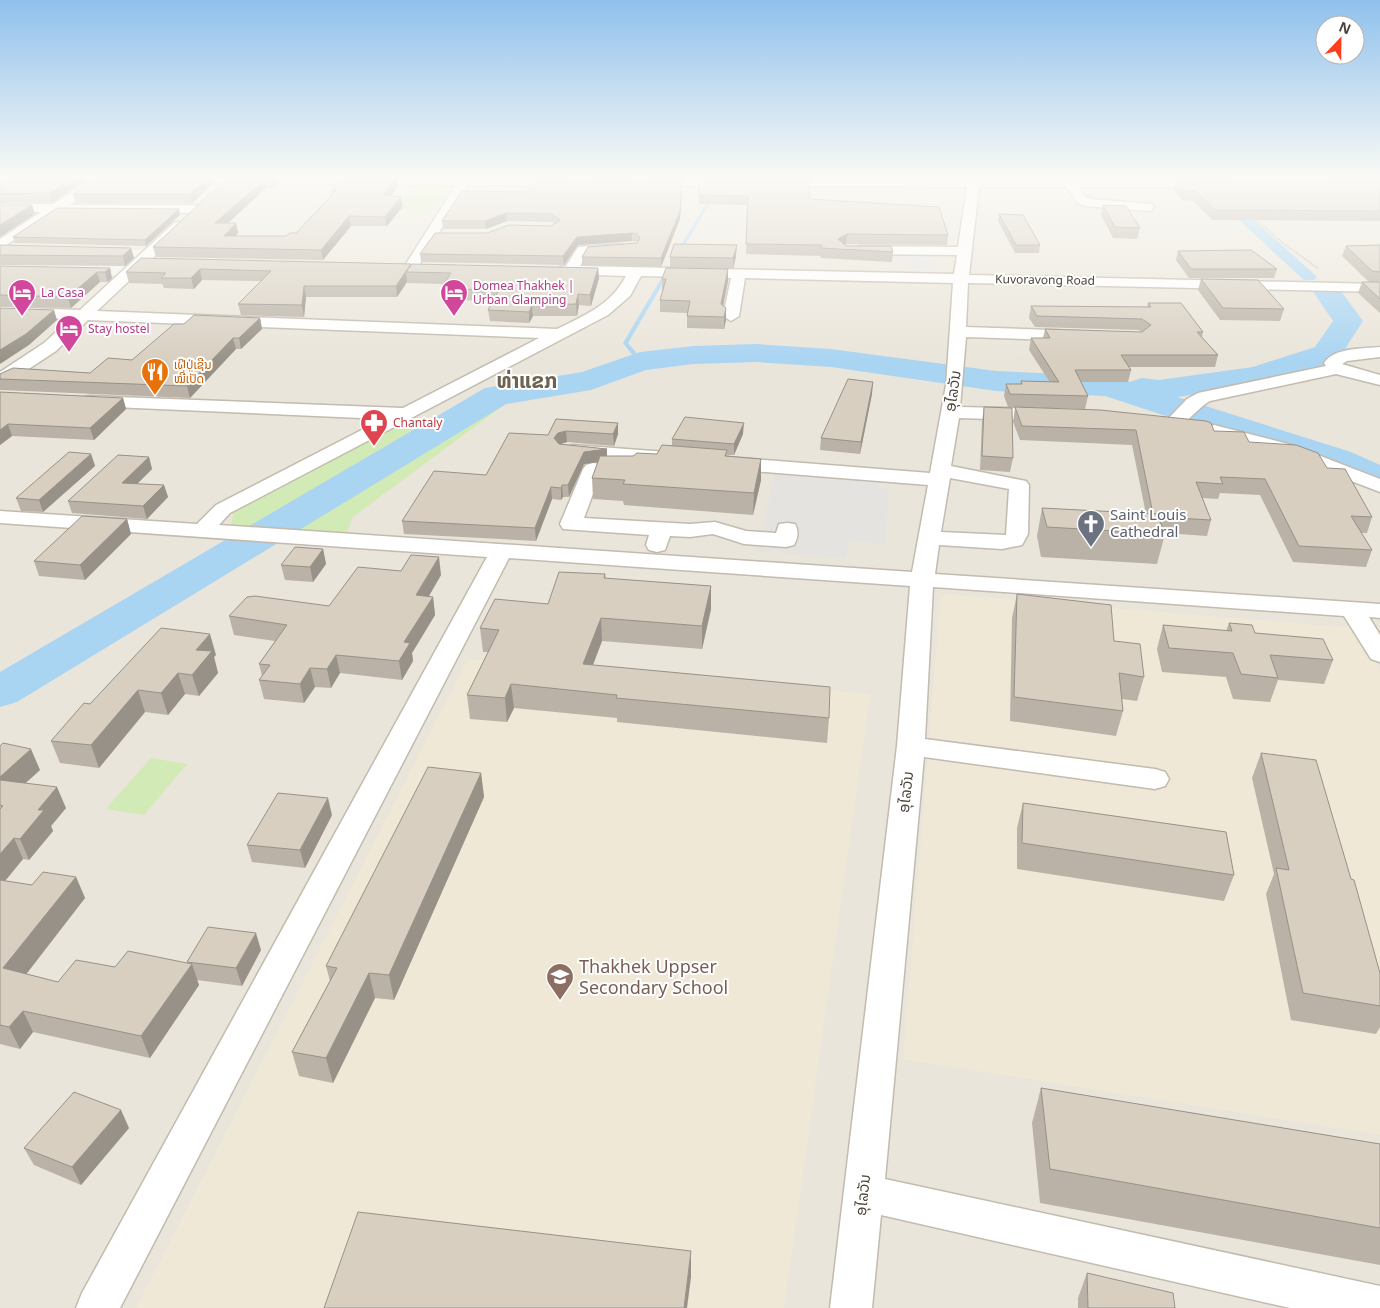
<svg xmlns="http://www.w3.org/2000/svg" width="1380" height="1308" font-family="'Noto Sans','Noto Sans Lao',sans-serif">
<rect width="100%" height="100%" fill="#f6f3ec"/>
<g fill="#eae5da">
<path d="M16,179h1364v105l-1223,-23 9,-10 -166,-4v-58z"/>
<path d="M154,264l1226,23v1021h-1380v-1036l141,4z"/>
</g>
<g fill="#efe8d6">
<path d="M941,594l416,34 23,42v465l-477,-76z"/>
<path d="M468,659l402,35 -86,614h-648z"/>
</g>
<g fill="#d2eab5">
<path d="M375,183l66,1 10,3 -17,24 -35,-1 -29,6 59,3 -108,-2 86,-21 6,-3 2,-4 -14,-4z"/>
<path d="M496,399l12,3 -155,115 -7,17 -115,-9 3,-16 181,-93 20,9 -43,23 -6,19z"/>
<path d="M151,758l36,6 -43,51 -38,-6z"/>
</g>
<g fill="#e5e3e0">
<path d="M892,252l44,1 -5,16 -25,-1 -1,-7 -10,-1z"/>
<path d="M775,474l103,8v4l11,4 -4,54 -36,-3 -3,18 -89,-8z"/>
</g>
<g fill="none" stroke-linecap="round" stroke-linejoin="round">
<g fill="#a9d4f2" fill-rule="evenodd">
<path d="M712,196l2,1 -34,56 -3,1 -1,-1 34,-56z"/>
<path d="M662,277l4,1 -38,65 15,18 -5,1 -15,-19z"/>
<path d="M1380,346v2l-52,5 -3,-2 3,-2z"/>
</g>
<path fill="#a9d4f2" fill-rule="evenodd" d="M1194,179h14l106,95 3,3 -3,3h-10z"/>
<path fill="#a9d4f2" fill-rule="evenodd" d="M1328,285l10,2 25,34 -26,40 -80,25 -80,11 174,55 29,13v24l-13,-3 -42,-18 -220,-72 -109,-5 -165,-24 -76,-5 -62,2 -47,6 -55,20 -85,14 -489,298 -17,5v-35l485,-284 97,-16 58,-20 53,-6 62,-2 76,5 165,22 112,5 22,6 12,-4 17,2 94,-13 62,-20 18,-26 -19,-28 4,-6z"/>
<defs>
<g id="minor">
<path d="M92,179h14l-36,26h127l6,4 -6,4 -139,-1 -58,37v-10l41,-27h-41v-8h53z"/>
<path d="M212,179h359l3,3 -6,4 -100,-1 -50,82 -7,4 -7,-4 52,-82 -238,-2z"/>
<path d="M645,179h91l3,3 -6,4h-85l-6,-4z"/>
<path d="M773,179l435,1 4,1 2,3 -2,3h-133l7,10 5,2 61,5 2,3 -2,3 -4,1 -63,-5 -7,-3 -12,-16h-87l-10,88 411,9v8l-412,-9 -2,44 113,4 8,5 -8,5 -113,-4 -6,70 88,2 7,2 2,4 -2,4 -7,2 -89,-3 -8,48 75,15 3,4 -1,49 -6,11 -20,4 -63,-4 -4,29 445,30v14l-11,-1 11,18v27l-9,-3 -27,-43 -411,-29 -8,152 230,30 10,3 4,7 -4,7 -10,3 -231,-32 -39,422 495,107v22h-90l-409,-93 -9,93h-42l67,-562 13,-160 -401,-28 -389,750h-44l6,-15 405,-736 -487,-34v-12l197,13 19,-19 167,-86 -293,-13 -6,-1 -3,-4 3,-4 6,-1 313,12 136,-70 -451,-18 -32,31 -50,33 -6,1v-13l44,-29 26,-24 -70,-2v-10l80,3 94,-87 5,-1 7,4 -2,3 -87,82 460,18c28,-14 54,-24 69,-53l-61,-2 -7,-4 2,-3 6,-1 12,-19 42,-3 5,1 2,3 -2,3 -38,3 -7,12 374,8 3,-19 -98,-1 -7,-4 7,-4 99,1 9,-60 -191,-1 -6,-4zM641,276l90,2 -8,38 8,5 8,-5 6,-38 208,5 -7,102 -16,88 -203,-16 -7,2 -3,4 3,4 7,2 201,16 -16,87 -693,-47 11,-12 378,-198 22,-19zM950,478l59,11 -3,46 -65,-3z"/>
<path d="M1380,347v10l-33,4 -5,3 38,11v10l-44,-11 -126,27c-15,8 -26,30 -44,26l-2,-4 23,-24 11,-6 128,-27 -2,-3c11,-16 39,-14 56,-16z"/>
<path d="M1214,425l78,20 88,34v13l-102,-39 -71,-18 -2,-4 2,-4z"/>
<path d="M573,445l94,7 7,2 3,4 -3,4 -7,2 -101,-9 -3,-4 3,-4z"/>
<path d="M593,463l41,4 3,4 -3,4h-34l-16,43 106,6 25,-2 31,9 30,2 3,-9 8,-1 8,1c4,7 3,14 -1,21l-8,2 -42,-3 -31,-10 -23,3 -20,-1 -5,14 -8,2 -8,-2 -3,-5 3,-10 -86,-6 -3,-5 23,-55 3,-4z"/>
</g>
</defs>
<use href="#minor" stroke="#c2bbae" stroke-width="3"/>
<path stroke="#c4b79f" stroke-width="2" stroke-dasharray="1 1" stroke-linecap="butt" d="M1253,217l31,27 35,25"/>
<use href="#minor" fill="#fff" fill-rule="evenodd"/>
</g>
<g fill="#bab2a6">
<path d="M11,179h77l-36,23 -52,1v-17z"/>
<path d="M95,179h118l1,3 -22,21h-116l-3,-9z"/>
<path d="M226,179h50l1,6 -3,3h-8l-38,35h8l2,10 -3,3h51l10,-3 36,-39 -1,-4 67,-4 -7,9 10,2 2,9 -16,20h-36l-28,34 -167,-3 -3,-10z"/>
<path d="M699,179l110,20 139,36 -1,10 -101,-1 -1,1 48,7 -1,10 -72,-4 1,-2 -75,-2 1,-49 -48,-1z"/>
<path d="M1175,179l205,1v41l-168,-1 -19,-19 -11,-1 -9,-11z"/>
<path d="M682,189l-2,30 -19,48 -79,-2v-8l55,-14 1,-1 -6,-1 -54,4 -14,20 -143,-3 -1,-8 67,-21 64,-7 3,-2 -2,-2 -45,-1 -21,8h-43l-1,-8 85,-29z"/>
<path d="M1103,205l37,23 -3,11 -24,-1 -12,-23z"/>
<path d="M179,209l1,6 -34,31 -131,-3 -2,-6z"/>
<path d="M999,214l41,31 -1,8h-24l-17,-32z"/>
<path d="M0,245l131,3 3,10 -9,8 -125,-1z"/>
<path d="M1380,245v68l-22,-20 4,-11h14h-7l-27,-26 4,-10z"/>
<path d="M1178,251l99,18 -3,9h-85l-13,-18z"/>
<path d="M736,256l-3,13 -63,-1v-11z"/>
<path d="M141,258l457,10 1,10 -8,28 -12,-1 -2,11h-44l-4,7 -39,-2 -2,-11 5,-9 -35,-1v-3h-14l-2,-11 2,-2 -37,-1v-1l-10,15h-91l-2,20 -63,-2 -3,-11 23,-23 -59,-1 -8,9 -30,-1 -2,-4 -33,-1 -3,-11z"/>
<path d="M0,266l110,2 2,10 -4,4h-8l-29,26 -71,-2z"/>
<path d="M728,269v12l-5,24 3,3v12l-2,9 -37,-1v-15l-27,-1v-12l3,-9h-1v-12z"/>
<path d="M1201,279l83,30 -4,12 -60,-1 -22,-30z"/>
<path d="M1148,303l55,29 -1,5 16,18 -3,12h-86l2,3 -3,12h-47l7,14 -3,13 -77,-2 -4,-11 2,-12h14l1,-3h28l-20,-31 2,-12h12l2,-9 97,3 -3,-2 -104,-3 -6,-9 2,-12 116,1z"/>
<path d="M260,318l2,11 -21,20h-5l-46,49 -190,-8v-16l90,-1 42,-13 52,-36z"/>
<path d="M0,392l123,6 3,11 -32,31 -82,-4 -12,9z"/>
<path d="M872,394l-12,60 -40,-4 1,-12z"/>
<path d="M984,407l29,51 -3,14 -30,-2 2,-49z"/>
<path d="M1015,407l199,24 113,37 45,49 -5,16h-6l11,17 -6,17 -73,-5 -33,-67 -40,-2 -2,6 -16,-1 9,22 -4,16 -43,-3 1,1 -8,30 -116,-7 -4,-21 5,-28 104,6 -14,-69 -112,-5 -7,-18z"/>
<path d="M556,419l62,15 -4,12 -47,-4 -7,2 47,5v7h26l24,-2 15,-8v-7l71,-5 -9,21h-7v1l34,3v21l-8,35 -129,-10 -1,-4 -30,-2 -1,-21 6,-16 -14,2 -15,33h-6l-2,3 -9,-1 -16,42 -132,-7 -2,-13 84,-46 62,-40z"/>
<path d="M91,454l4,12 -52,46 -22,-1 -5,-13z"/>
<path d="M149,457l3,12 -15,15 27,1 4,12 -21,22 -75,-6 -4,-12z"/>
<path d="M127,519l4,15 -46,46 -46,-4 -5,-15z"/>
<path d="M323,549l3,15 -13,18 -28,-2 -4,-15z"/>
<path d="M605,574l1,5 105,7v23l-9,40 -100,-8 -9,24 236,53 -2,25 -210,-21v-4l-103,-10 -7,14 -37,-3 -3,-24 21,-43h-5l-3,-24 68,-24z"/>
<path d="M441,575l-12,21 4,1 2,18 -23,38 1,8 -11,19 -62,-7 -9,15 -16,-1 -11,16 -40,-4 -5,-19 3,-4 -3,-12 16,-23 -41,-6 -5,-19 100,-10z"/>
<path d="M1017,594l97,47 30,36 -7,24 -15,-2 1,12 -7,25 -106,-15 2,-103z"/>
<path d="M1229,623l26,10 78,27 -9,24 -46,-4 -8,22 -37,-3 -7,-22 -64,-5 -5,-23 6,-24 63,6z"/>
<path d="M216,655l-2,2 4,16 -19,23 -14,-2 -17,21 -23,-3 -46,56 -39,-5 -9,-22 39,-37z"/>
<path d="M0,746l40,24 -15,13 41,25 -15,18 2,5 -24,29 -6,-1 -18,22 27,4 44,-8 9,21 -59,76 32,8 57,-15 73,-4 73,-13 -19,36 -45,-6 2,5 -49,73 -117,-26 -13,17 -20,-5z"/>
<path d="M1261,753l90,126 29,94v54l-4,7 -85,-14 -25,-126 8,-20 -22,-96z"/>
<path d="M481,773l3,24 -90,203 -19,-2 -42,85 -34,-7 -7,-24 38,-71 -4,-15z"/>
<path d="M1023,803l211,72 -10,26 -207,-32v-41z"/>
<path d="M332,815l-27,53 -53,-6 -5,-17z"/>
<path d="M1041,1088l339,56v121l-340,-62 -8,-80z"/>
<path d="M129,1128l-48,57 -47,-20 -10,-17z"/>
<path d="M1087,1273l88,35h-97v-10z"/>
</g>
<g fill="#979187">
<path d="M72,179h16l-36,23 -2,-9z"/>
<path d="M206,179h7l1,3 -22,21 -2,-9z"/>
<path d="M265,179l1,9 -49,45 -2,-10z"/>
<path d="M273,179h3l1,6 -3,3z"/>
<path d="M395,179h2l1,7 -13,18 -2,-9z"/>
<path d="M682,189l-2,30 -19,48v-9z"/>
<path d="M401,197l2,9 -16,20 -2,-9z"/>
<path d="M32,205l3,9 -35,23v-12z"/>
<path d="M179,209l1,6 -34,31 -1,-6z"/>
<path d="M506,213l1,8 -21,8 -1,-8z"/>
<path d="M349,216l2,10 -28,34 -2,-10z"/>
<path d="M236,223l2,10 -12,13 -2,-10z"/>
<path d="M632,233v8l-54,4 -14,20 -1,-9 14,-19z"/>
<path d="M847,234l-1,10 -9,5 1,-10z"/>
<path d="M737,245l-1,11 -3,13v-11z"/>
<path d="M131,248l3,10 -9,8 -2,-10z"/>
<path d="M411,264l-5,8 1,10 -10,15 -1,-11z"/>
<path d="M110,268l2,10 -4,4 -3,-10z"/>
<path d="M598,268l1,10 -8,28 -1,-11z"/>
<path d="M200,269l2,11 -8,9 -3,-11z"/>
<path d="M728,269v12l-7,35v-12z"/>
<path d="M97,272l3,10 -29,26 -3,-11z"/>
<path d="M304,286l2,11 -2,20 -2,-12z"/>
<path d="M578,294l1,11 -2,11 -1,-12z"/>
<path d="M532,305l1,11 -4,7v-11z"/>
<path d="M726,308v12l-2,9v-12z"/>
<path d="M54,310l3,10 -28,25 -29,19v-14z"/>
<path d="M260,318l2,11 -21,20 -2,-11z"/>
<path d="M233,338l3,11 -46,49 -3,-12z"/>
<path d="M873,382l-1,12 -12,60 1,-12z"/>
<path d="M123,398l3,11 -32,31 -4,-12z"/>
<path d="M618,423v11l-4,12 -1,-12z"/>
<path d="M744,423l-1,11 -9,21v-11z"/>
<path d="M8,424l4,12 -12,9v-15z"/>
<path d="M566,431l1,11 -9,3 -4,-7 4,-5z"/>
<path d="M607,449v12l-23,3 -15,33 -1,-12 16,-33z"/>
<path d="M91,454l4,12 -52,46 -4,-12z"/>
<path d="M149,457l3,12 -26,26 -4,-12z"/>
<path d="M761,459v21l-8,35 1,-22z"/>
<path d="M164,485l4,12 -21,22 -4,-13z"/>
<path d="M562,485l1,12 -2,3v-12z"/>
<path d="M551,487l1,12 -16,42 -1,-13z"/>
<path d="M127,519l4,15 -46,46 -5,-15z"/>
<path d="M323,549l3,15 -13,18 -3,-15z"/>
<path d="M439,557l2,18 -22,38 -3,-18z"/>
<path d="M711,586v23l-9,40v-23z"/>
<path d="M433,597l2,18 -23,38 1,8 -11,19 -3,-19 5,-19z"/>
<path d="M601,618l1,23 -18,47 -1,-24z"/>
<path d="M210,634l6,21 -2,2 4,16 -19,23 -7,-21 4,-25z"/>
<path d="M336,655l4,18 -9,15 -4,-19z"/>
<path d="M310,668l5,19 -11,16 -4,-19z"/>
<path d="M178,673l7,21 -17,21 -7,-22z"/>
<path d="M511,684l3,24 -7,14 -2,-24z"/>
<path d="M138,690l7,22 -46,56 -8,-23z"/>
<path d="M31,749l9,21 -33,30 -7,-16v-7z"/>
<path d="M481,773l3,24 -90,203 -5,-25z"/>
<path d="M57,787l9,21 -15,18 2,5 -24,29 -9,-21 18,-29z"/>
<path d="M328,798l4,17 -27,53 -5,-18z"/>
<path d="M14,838l9,21 -23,28v-33z"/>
<path d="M76,877l9,21 -71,92 -11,-22z"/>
<path d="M256,933l5,17 -19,36 -6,-18z"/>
<path d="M192,964l7,21 -49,73 -9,-22z"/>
<path d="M369,973l6,25 -42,85 -7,-25z"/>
<path d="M23,1011l10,21 -13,17 -11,-22z"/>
<path d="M121,1110l8,18 -48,57 -9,-18z"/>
<path d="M691,1251v26l-4,31h-3z"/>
</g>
<g fill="#d8cfc1" stroke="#979187">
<path d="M11,179h61l-22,14 -50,1v-8z"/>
<path d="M95,179h111l-16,15h-117z"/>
<path d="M226,179h47h-8l-50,44h21l-12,13h62l4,-3h6l41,-43h-6l9,-11h55l-12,16 18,2 -16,20 -36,-1 -28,34 -168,-3z"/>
<path d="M537,179l145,2 -2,30 -19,47 -79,-1 6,-10 49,-4 3,-5 -3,-4 -5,-1 -55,4 -14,19 -143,-2 15,-21h52l22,-8 42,1 9,-6 -8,-6 -46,-1 -21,8h-43l20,-30 65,1z"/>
<path d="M699,179h111l-1,20 130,8 9,28 -101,-1 -9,5 8,7h45l2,6 -72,-4 1,-3 -76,-1 2,-48 -49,-1z"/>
<path d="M1175,179l205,1v31l-165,-1 -20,-19h-10z"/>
<path d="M0,205h32l-32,20z"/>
<path d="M1103,205l23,1 14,22 -25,-1z"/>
<path d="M57,208l122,1 -34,31 -132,-3z"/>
<path d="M999,214l24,1 17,30h-24z"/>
<path d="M674,244l63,1 -4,13 -63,-1z"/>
<path d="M0,245l131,3 -8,8 -123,-1z"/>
<path d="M1380,245v27l-8,-1 -26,-25z"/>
<path d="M1251,250l26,19h-86l-13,-18z"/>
<path d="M141,258l270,6 -15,22h-92l-2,19 -64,-1 33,-33 -71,-2 -9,9h-30l5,-5 -40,-1z"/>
<path d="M412,264l186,4 -8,27 -12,-1 -2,10 -44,1 -3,7 -41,-2 11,-20 -42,-1 2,-3h-17l9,-13 -45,-1z"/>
<path d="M0,266l110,2 -5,4h-8l-29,25 -68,-2z"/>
<path d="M666,268l62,1 -7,35 5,4 -2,9 -37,-1 3,-15 -30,-1 6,-21h-4z"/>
<path d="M1201,279l57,1 26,29 -61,-1z"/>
<path d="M1362,282h18v17z"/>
<path d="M1148,303h33l22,29h-6l21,23h-97l10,15h-56l13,26 -78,-2 -4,-10h16l-1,-3 38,1 -28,-44h19l-5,-9 97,3 9,-7 -9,-6 -105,-3 -6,-10 120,1z"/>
<path d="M0,308l54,2 -28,24 -26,16z"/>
<path d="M194,315l66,3 -21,20h-6l-46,48 -187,-7v-5l13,-6 77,5 18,-15 24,2 42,-36h10z"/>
<path d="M848,379l25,3 -12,60 -40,-4z"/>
<path d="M0,392l123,6 -33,30 -82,-4 -8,6z"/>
<path d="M984,407l28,1 1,50 -31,-2z"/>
<path d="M1015,407l85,3 106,11 5,2 3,8 30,1 5,10 47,3 22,8 9,15 18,1 27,48 -21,-1 21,34 -73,-4 -34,-67 -45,-2 3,7 -27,-2 15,38 -53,-3 -1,-3h-4l-17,-84 -114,-4z"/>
<path d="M685,417l59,6 -10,21 -62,-5z"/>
<path d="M556,419l62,4 -5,11 -47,-3 -8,2 -4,5 5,6 48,5 -23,3 -16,33h-6l-1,3 -10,-1 -16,41 -133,-7 32,-50 52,4 23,-42 39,2z"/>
<path d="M662,445l65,5 -2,6 36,3 -7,34 -131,-9 2,-4 -33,-2 8,-22h33l4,-3 20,1z"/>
<path d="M69,452l22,2 -52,46 -23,-2z"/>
<path d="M118,455l31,2 -27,26 42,2 -21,21 -75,-5z"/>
<path d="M1042,508l115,6 8,20 -118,-7z"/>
<path d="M82,516l45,3 -47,46 -46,-4z"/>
<path d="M295,547l28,2 -13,18 -29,-2z"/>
<path d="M411,555l28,2 -23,38 17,2 -29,45 6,1 -11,18 -63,-6 -9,14 -17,-1 -10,16 -41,-4 11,-15 -11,-1 28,-39 -58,-9 18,-19 8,-1 74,10 29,-39 43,4z"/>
<path d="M559,572l46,2 -1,4 107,8 -9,40 -101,-8 -18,46 247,23 -1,31 -213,-20 1,-3 -106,-11 -6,14 -38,-3 32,-65 -19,-2 15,-29 53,5z"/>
<path d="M1017,594l94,11 3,36 26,3 4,33 -25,-4 4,38 -109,-14z"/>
<path d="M1229,623l23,2 3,8 68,6 10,21 -63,-5 8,23 -37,-4 -8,-21 -64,-5 -6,-23 69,6z"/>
<path d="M161,628l49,6 -14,16 16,1 -20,24 -14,-2 -17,20 -23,-3 -47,55 -40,-4 33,-38 6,1z"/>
<path d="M3,743l28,6 -31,28v-31z"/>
<path d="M1261,753l55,7 35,119 3,1 26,93v33l-77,-13 -27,-125 13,2z"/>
<path d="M428,767l53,6 -92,202 -20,-2 -43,85 -34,-6 45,-84 -11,-2z"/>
<path d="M0,780l57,7 -19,23h6l-24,29 -6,-1 -14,16v-45l3,-3 -3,-1z"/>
<path d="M278,793l50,5 -28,52 -53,-5z"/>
<path d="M1023,803l203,29 8,43 -212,-32z"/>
<path d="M43,872l33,5 -73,91 55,14 18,-22 39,7 13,-16 64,13 -51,72 -118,-25 -14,16 -9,-2v-145l32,5z"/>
<path d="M208,927l48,6 -20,35 -49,-6z"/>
<path d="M1041,1088l339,56v84l-330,-59z"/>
<path d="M74,1092l47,18 -49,57 -48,-19z"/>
<path d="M358,1212l333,39 -7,57h-360z"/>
<path d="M1087,1273l86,20 2,15h-87z"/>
</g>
<linearGradient id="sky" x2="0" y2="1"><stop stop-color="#8fc1ec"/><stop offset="0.49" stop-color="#fbfaf6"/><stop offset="1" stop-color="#fbfaf6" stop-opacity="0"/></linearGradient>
<rect width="1380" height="362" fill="url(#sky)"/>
<defs>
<symbol id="hotel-pin" viewBox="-11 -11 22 30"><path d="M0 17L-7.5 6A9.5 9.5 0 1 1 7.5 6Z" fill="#d1479c" stroke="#fff"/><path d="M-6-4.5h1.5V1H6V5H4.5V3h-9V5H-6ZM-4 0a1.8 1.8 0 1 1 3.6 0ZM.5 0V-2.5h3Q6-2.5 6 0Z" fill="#fff"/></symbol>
<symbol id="restaurant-pin" viewBox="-11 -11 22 30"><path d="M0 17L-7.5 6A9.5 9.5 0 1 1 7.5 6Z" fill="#e8710a" stroke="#fff"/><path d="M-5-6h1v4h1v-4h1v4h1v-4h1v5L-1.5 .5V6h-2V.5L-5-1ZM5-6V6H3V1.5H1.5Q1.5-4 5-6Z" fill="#fff"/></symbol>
<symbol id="pharmacy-pin" viewBox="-11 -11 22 30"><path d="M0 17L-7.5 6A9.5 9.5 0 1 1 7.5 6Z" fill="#e0444e" stroke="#fff"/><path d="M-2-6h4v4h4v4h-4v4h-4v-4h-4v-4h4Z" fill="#fff"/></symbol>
<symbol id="church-pin" viewBox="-11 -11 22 30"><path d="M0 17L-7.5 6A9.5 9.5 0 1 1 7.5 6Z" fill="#6b7280" stroke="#fff"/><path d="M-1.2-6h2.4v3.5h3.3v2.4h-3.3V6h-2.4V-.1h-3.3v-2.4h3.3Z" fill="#fff"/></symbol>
<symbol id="school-pin" viewBox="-11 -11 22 30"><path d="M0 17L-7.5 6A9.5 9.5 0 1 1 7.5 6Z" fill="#8d6e63" stroke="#fff"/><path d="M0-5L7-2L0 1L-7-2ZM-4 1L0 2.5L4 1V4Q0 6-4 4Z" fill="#fff"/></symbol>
</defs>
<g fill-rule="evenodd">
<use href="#hotel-pin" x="6" y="277" width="32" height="43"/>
<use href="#hotel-pin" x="438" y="277" width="32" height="43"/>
<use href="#hotel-pin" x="53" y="313" width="32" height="43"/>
<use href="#restaurant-pin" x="139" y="356" width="32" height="43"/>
<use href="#pharmacy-pin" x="358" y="407" width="32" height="43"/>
<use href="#church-pin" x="1075" y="508" width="32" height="43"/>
<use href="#school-pin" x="544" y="961" width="32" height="43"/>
</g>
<g text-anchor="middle" stroke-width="4" stroke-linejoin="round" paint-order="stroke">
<g font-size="12" fill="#4b4439" stroke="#fff">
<text transform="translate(1045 280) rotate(1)" y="4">Kuvoravong Road</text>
</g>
<g font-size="12" fill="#b23c85" stroke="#fff" text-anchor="start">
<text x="473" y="290">Domea Thakhek |<tspan x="473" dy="14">Urban Glamping</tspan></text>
<text x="41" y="297">La Casa</text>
<text x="88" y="333">Stay hostel</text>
</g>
<g font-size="12" fill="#c56008" stroke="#fff" text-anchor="start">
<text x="174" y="369">ເຝີປູ່ເຊີນ<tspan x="174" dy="14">ໝີ່ເປັດ</tspan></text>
</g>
<g font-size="12" fill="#be3a42" stroke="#fff" text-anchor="start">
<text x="393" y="427">Chantaly</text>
</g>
<g font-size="15" fill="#4b4439" stroke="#fff">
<text transform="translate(953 391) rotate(-82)" y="5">ອຸໄລວັນ</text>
<text transform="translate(906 792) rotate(-84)" y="5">ອຸໄລວັນ</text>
<text transform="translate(863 1195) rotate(-84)" y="5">ອຸໄລວັນ</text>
</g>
<g font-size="15" fill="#5b616d" stroke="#fff" text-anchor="start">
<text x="1110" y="520">Saint Louis<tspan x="1110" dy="17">Cathedral</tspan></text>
</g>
<g font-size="18" fill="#785e54" stroke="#fff" text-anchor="start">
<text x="579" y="973">Thakhek Uppser<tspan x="579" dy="21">Secondary School</tspan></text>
</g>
<g font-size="21" font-weight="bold" fill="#6e6250" stroke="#fff">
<text x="527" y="388">ທ່າແຂກ</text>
</g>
</g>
<g transform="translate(1340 40) rotate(22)"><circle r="24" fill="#ffffff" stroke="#b7b4b0"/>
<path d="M0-4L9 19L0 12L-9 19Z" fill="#fc3f1d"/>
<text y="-8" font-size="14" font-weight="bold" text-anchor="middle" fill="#4b4439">N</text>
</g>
</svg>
